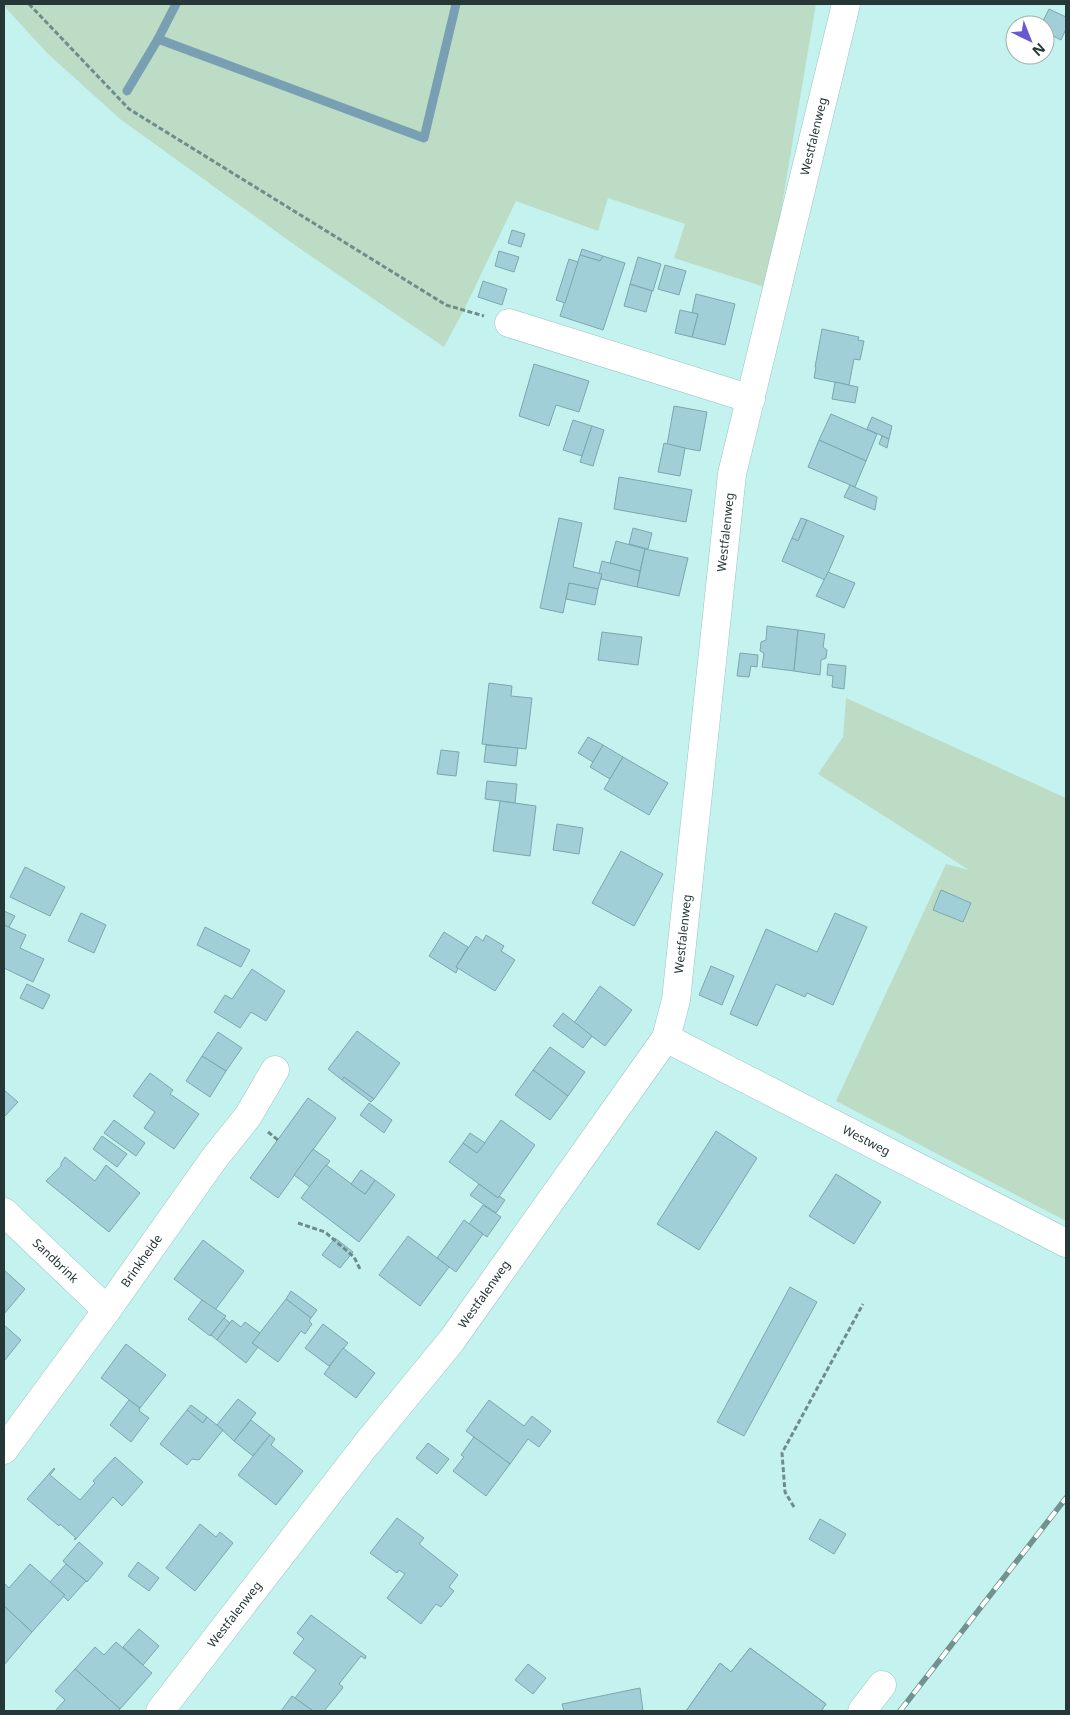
<svg xmlns="http://www.w3.org/2000/svg" width="1070" height="1715" font-family="'Noto Sans',sans-serif">
<rect width="100%" height="100%" fill="#c4f3ef"/>
<g fill="#bddcc6">
<path d="M4,4h812l-48,284 -94,-30 11,-34 -77,-26 -10,33 -82,-30 -51,107 -21,39 -145,-99 -179,-129 -73,-66 -43,-47z"/>
<path d="M846,698l220,100v423l-230,-120 110,-237 23,6 -151,-96 25,-37z"/>
</g>
<g fill="none" stroke-linecap="round" stroke-linejoin="round">
<g stroke="#79a0b2" stroke-width="9">
<path d="M158,39l266,99 32,-134"/>
<path d="M127,91l31,-52 18,-35"/>
</g>
</g>
<g fill="#a0cfd7" stroke="#7ba7ae">
<path d="M1049,9l17,8v12l-5,11 -16,-8v-7h-4z"/>
<path d="M512,230l13,4 -4,13 -13,-4z"/>
<path d="M582,249l21,7 -3,5 -20,-6z"/>
<path d="M499,251l20,6 -5,15 -19,-6z"/>
<path d="M580,255l20,6 3,-5 22,7 -22,67 -43,-14z"/>
<path d="M638,257l23,7 -8,27 -23,-7z"/>
<path d="M569,259l9,3 -13,41 -9,-3z"/>
<path d="M665,265l21,6 -7,24 -21,-6z"/>
<path d="M483,281l24,8 -5,16 -24,-8z"/>
<path d="M630,284l22,7 -6,21 -22,-6z"/>
<path d="M696,294l39,10 -10,41 -33,-8 6,-23 -6,-1z"/>
<path d="M680,310l18,4 -6,23 -17,-4z"/>
<path d="M822,329l37,8 -1,3 6,1 -4,19 -6,-1 -5,26 -35,-7 2,-11h-1z"/>
<path d="M534,364l55,17 -10,31 -23,-7 -7,21 -30,-10z"/>
<path d="M835,382l23,5 -3,16 -23,-4z"/>
<path d="M674,406l33,6 -7,39 -33,-6z"/>
<path d="M831,414l46,20 -11,27 -47,-21z"/>
<path d="M872,417l20,9 -3,13 -22,-10z"/>
<path d="M573,420l19,6 -10,30 -19,-6z"/>
<path d="M592,426l12,4 -11,36 -13,-4z"/>
<path d="M882,436l7,3 -2,9 -8,-4z"/>
<path d="M819,440l47,21 -11,26 -47,-20z"/>
<path d="M664,443l21,5 -5,28 -22,-4z"/>
<path d="M619,477l73,13 -6,32 -72,-13z"/>
<path d="M850,485l27,12 -2,13 -31,-13z"/>
<path d="M559,518l23,5 -9,44 29,7 -4,15 -29,-6 -6,30 -23,-5z"/>
<path d="M801,518l6,2 -9,21 -6,-3z"/>
<path d="M807,520l37,16 -19,44 -43,-19 10,-23 6,3z"/>
<path d="M633,528l19,5 -4,16 -19,-5z"/>
<path d="M616,541l29,8 -5,22 -30,-8z"/>
<path d="M645,549l43,9 -9,38 -42,-9z"/>
<path d="M602,561l38,10 -3,16 -36,-8 1,-5 -3,-1z"/>
<path d="M828,572l27,11 -11,25 -28,-12z"/>
<path d="M569,583l29,6 -3,16 -29,-6z"/>
<path d="M767,626l31,4 -4,41 -32,-4 2,-14 -4,-2 1,-9 5,-2z"/>
<path d="M798,630l27,4 -2,13 4,3 -1,8 -5,2 -1,15 -26,-4z"/>
<path d="M602,632l40,5 -4,28 -40,-5z"/>
<path d="M740,653l18,2 -1,12 -6,-1 -2,11 -12,-1z"/>
<path d="M828,664l18,2 -2,23 -12,-2 1,-11 -6,-1z"/>
<path d="M489,683l23,3 -1,10 21,2 -6,51 -44,-5z"/>
<path d="M588,737l15,8 -10,17 -15,-9z"/>
<path d="M486,745l32,3 -2,18 -32,-4z"/>
<path d="M603,745l20,12 -13,22 -20,-12z"/>
<path d="M441,750l18,2 -3,24 -19,-2z"/>
<path d="M623,757l45,26 -19,32 -45,-26z"/>
<path d="M487,781l30,3 -2,19 -30,-4z"/>
<path d="M500,801l36,5 -6,50 -37,-5z"/>
<path d="M557,824l26,4 -4,26 -26,-4z"/>
<path d="M621,851l42,23 -29,52 -42,-23z"/>
<path d="M25,867l40,20 -15,29 -40,-19z"/>
<path d="M941,890l30,13 -8,19 -30,-12z"/>
<path d="M4,911l11,5 -6,11 -5,-2z"/>
<path d="M81,913l25,12 -12,28 -26,-12z"/>
<path d="M835,913l32,14 -34,78 -26,-12 -2,4 -29,-13 -19,42 -27,-12 36,-85 51,23z"/>
<path d="M4,925l22,10 -6,13 24,11 -11,23 -29,-14z"/>
<path d="M205,927l45,23 -9,17 -44,-22z"/>
<path d="M444,932l24,15 -12,20 2,1 -2,5 -27,-17z"/>
<path d="M486,935l18,11 -3,5 14,9 -20,31 -39,-24 20,-31 7,5z"/>
<path d="M711,966l23,10 -12,29 -23,-10z"/>
<path d="M252,969l33,22 -19,30 -15,-9 -11,16 -26,-16 11,-17 7,4z"/>
<path d="M27,984l23,11 -7,14 -23,-11z"/>
<path d="M600,986l32,24 -27,36 -31,-23z"/>
<path d="M563,1013l29,23 -9,12 -30,-22z"/>
<path d="M357,1031l43,32 -26,36 -30,-22 -2,3 -14,-11z"/>
<path d="M218,1032l24,16 -16,23 -24,-15z"/>
<path d="M550,1047l35,25 -17,24 -35,-26z"/>
<path d="M202,1056l24,15 -16,26 -24,-16z"/>
<path d="M533,1070l35,26 -18,24 -35,-25z"/>
<path d="M150,1073l23,17 -3,4 29,20 -25,35 -30,-21 11,-16 -22,-16z"/>
<path d="M344,1077l8,6 22,16 -3,3 -29,-22z"/>
<path d="M4,1090l14,12 -14,15z"/>
<path d="M308,1098l28,20 -58,80 -28,-20z"/>
<path d="M369,1103l23,17 -8,13 -24,-18z"/>
<path d="M114,1120l31,23 -9,13 -32,-23z"/>
<path d="M501,1120l34,25 -37,53 -49,-36 14,-19 14,10z"/>
<path d="M716,1131l41,27 -58,92 -42,-26z"/>
<path d="M470,1133l15,10 -8,10 -14,-10z"/>
<path d="M102,1136l25,18 -10,13 -24,-18z"/>
<path d="M313,1149l17,12 -20,26 -16,-12z"/>
<path d="M65,1157l30,24 11,-16 34,28 -31,39 -63,-51 15,-15v-3z"/>
<path d="M326,1165l39,29 10,-14 20,15 -36,47 -58,-44z"/>
<path d="M361,1170l14,10 -10,14 -14,-10z"/>
<path d="M836,1174l45,28 -27,42 -45,-28z"/>
<path d="M479,1184l19,14 1,-2 6,4 -9,13 -26,-18z"/>
<path d="M483,1205l18,12 -14,20 -18,-13z"/>
<path d="M464,1220l19,14 -27,38 -19,-14z"/>
<path d="M408,1236l41,31 -29,39 -41,-31z"/>
<path d="M335,1238l18,14 -13,16 -18,-13z"/>
<path d="M203,1240l41,31 -29,39 -41,-31z"/>
<path d="M4,1270l21,19 -21,25z"/>
<path d="M790,1287l27,15 -73,134 -27,-14z"/>
<path d="M291,1291l26,19 -6,8 -25,-19z"/>
<path d="M286,1299l25,19 -2,3 3,3 -7,10 -4,-3 -23,31 -26,-19z"/>
<path d="M202,1300l24,16 -16,20 -22,-17z"/>
<path d="M224,1318l6,5 -13,17 -6,-5z"/>
<path d="M232,1320l9,7 4,-5 15,11 -8,10 6,4 -12,16 -29,-23z"/>
<path d="M323,1324l25,19 -19,23 -24,-18z"/>
<path d="M4,1325l17,15 -17,21z"/>
<path d="M126,1344l40,31 -26,33 -39,-30z"/>
<path d="M343,1348l32,25 -19,25 -32,-24z"/>
<path d="M238,1399l18,14 -22,28 -17,-16z"/>
<path d="M129,1400l11,8 -1,3 10,7 -18,24 -21,-17z"/>
<path d="M489,1400l35,26 8,-10 19,15 -12,16 -11,-8 -18,25 -44,-33z"/>
<path d="M191,1405l16,12 -4,6 -16,-13z"/>
<path d="M187,1410l16,13 4,-6 16,13 -24,30 -7,-1 -5,6 -27,-21z"/>
<path d="M251,1420l19,15 -17,21 -19,-15z"/>
<path d="M270,1435l5,4 -4,6 32,26 -27,34 -38,-30z"/>
<path d="M474,1437l36,27 -24,32 -33,-25 11,-14 -3,-2z"/>
<path d="M428,1443l21,16 -12,15 -21,-16z"/>
<path d="M115,1457l28,25 -21,24 -9,-9 -38,43 -1,-1 2,-1 -16,-14 -1,2 -32,-27 27,-31 1,1 -5,6 30,25 15,-17 -2,-2z"/>
<path d="M397,1518l27,20 -5,6 39,31 -9,12 5,4 -13,16 -5,-3 -15,20 -34,-26 18,-24 -6,-4 -2,3 -27,-20z"/>
<path d="M820,1519l26,15 -12,20 -25,-15z"/>
<path d="M200,1524l16,13 4,-5 13,11 -38,48 -29,-23z"/>
<path d="M79,1542l24,21 -16,19 -24,-21z"/>
<path d="M138,1562l21,16 -10,13 -21,-15z"/>
<path d="M30,1564l35,31 -33,37 -28,-26v-23l5,5z"/>
<path d="M66,1564l20,17 -18,20 -5,-5 2,-1 -15,-13z"/>
<path d="M4,1606l28,26 -28,33z"/>
<path d="M311,1615l55,41 -1,3 -4,-3 -22,28 4,3 -1,2 -18,22h-11l-18,-13 21,-28 -23,-17 11,-14 -7,-6z"/>
<path d="M139,1629l20,17 -16,19 -20,-18z"/>
<path d="M116,1642l36,31 -32,36 -45,-40 20,-22 9,8z"/>
<path d="M750,1648l76,56 -5,7h-135l34,-48 11,9z"/>
<path d="M750,1648l76,56 -5,7h-135l34,-48 11,9z"/>
<path d="M528,1664l18,14 -13,16 -18,-14z"/>
<path d="M75,1669l45,40 -2,2h-63l10,-11 -10,-9z"/>
<path d="M640,1688l3,23h-79l-2,-7z"/>
<path d="M292,1696l3,2 18,13h-32z"/>
</g>
<g fill="none" stroke-linecap="round" stroke-linejoin="round">
<defs>
<g id="minor">
<path d="M509,323l242,76"/>
<path id="s1" d="M666,1038l400,205"/>
<path id="s2" d="M4,1212l103,98"/>
<path id="s3" d="M4,1450l103,-140 106,-150 35,-44 27,-46"/>
<path id="s4" d="M160,1711l205,-265 87,-106 214,-302 10,-38 56,-526 114,-470"/>
<path d="M862,1711l20,-26"/>
</g>
</defs>
<use href="#minor" stroke="#98c5c2" stroke-width="29"/>
<g stroke="#6d8c8a" stroke-width="3" stroke-dasharray="5 2.5" stroke-linecap="butt">
<path d="M29,4l100,105 317,196 38,11"/>
<path d="M268,1132l10,8"/>
<path d="M298,1223l27,9 29,25 6,12"/>
<path d="M794,1507l-9,-15 -3,-39 81,-149"/>
</g>
<use href="#minor" stroke="#fff" stroke-width="28"/>
<defs>
<path id="rail" d="M900,1711l166,-213"/>
</defs>
<use href="#rail" stroke="#729290" stroke-width="5.5"/>
<use href="#rail" stroke="#fff" stroke-width="4" stroke-dasharray="11" stroke-linecap="butt"/>
</g>
<g text-anchor="middle" stroke-width="4.5" stroke-linejoin="round" paint-order="stroke">
<g font-size="12" fill="#253736" stroke="#fff">
<text dy="4" stroke="none"><textPath href="#s4" startOffset="1758">Westfalenweg</textPath></text>
<text dy="4" stroke="none"><textPath href="#s4" startOffset="1352">Westfalenweg</textPath></text>
<text dy="4" stroke="none"><textPath href="#s4" startOffset="948">Westfalenweg</textPath></text>
<text dy="4" stroke="none"><textPath href="#s1" startOffset="225">Westweg</textPath></text>
<text dy="4" stroke="none"><textPath href="#s2" startOffset="71">Sandbrink</textPath></text>
<text dy="4" stroke="none"><textPath href="#s3" startOffset="234">Brinkheide</textPath></text>
<text dy="4" stroke="none"><textPath href="#s4" startOffset="528">Westfalenweg</textPath></text>
<text dy="4" stroke="none"><textPath href="#s4" startOffset="122">Westfalenweg</textPath></text>
</g>
</g>
<rect width="1070" height="1715" fill="none" stroke="#253736" stroke-width="10"/>
<g transform="translate(1030 40) rotate(137)"><circle r="24" fill="#ffffff" stroke="#a8afaf"/>
<path d="M0-4L9 19L0 12L-9 19Z" fill="#6859d3"/>
<text y="-8" font-size="14" font-weight="bold" text-anchor="middle" fill="#253736">N</text>
</g>
</svg>
